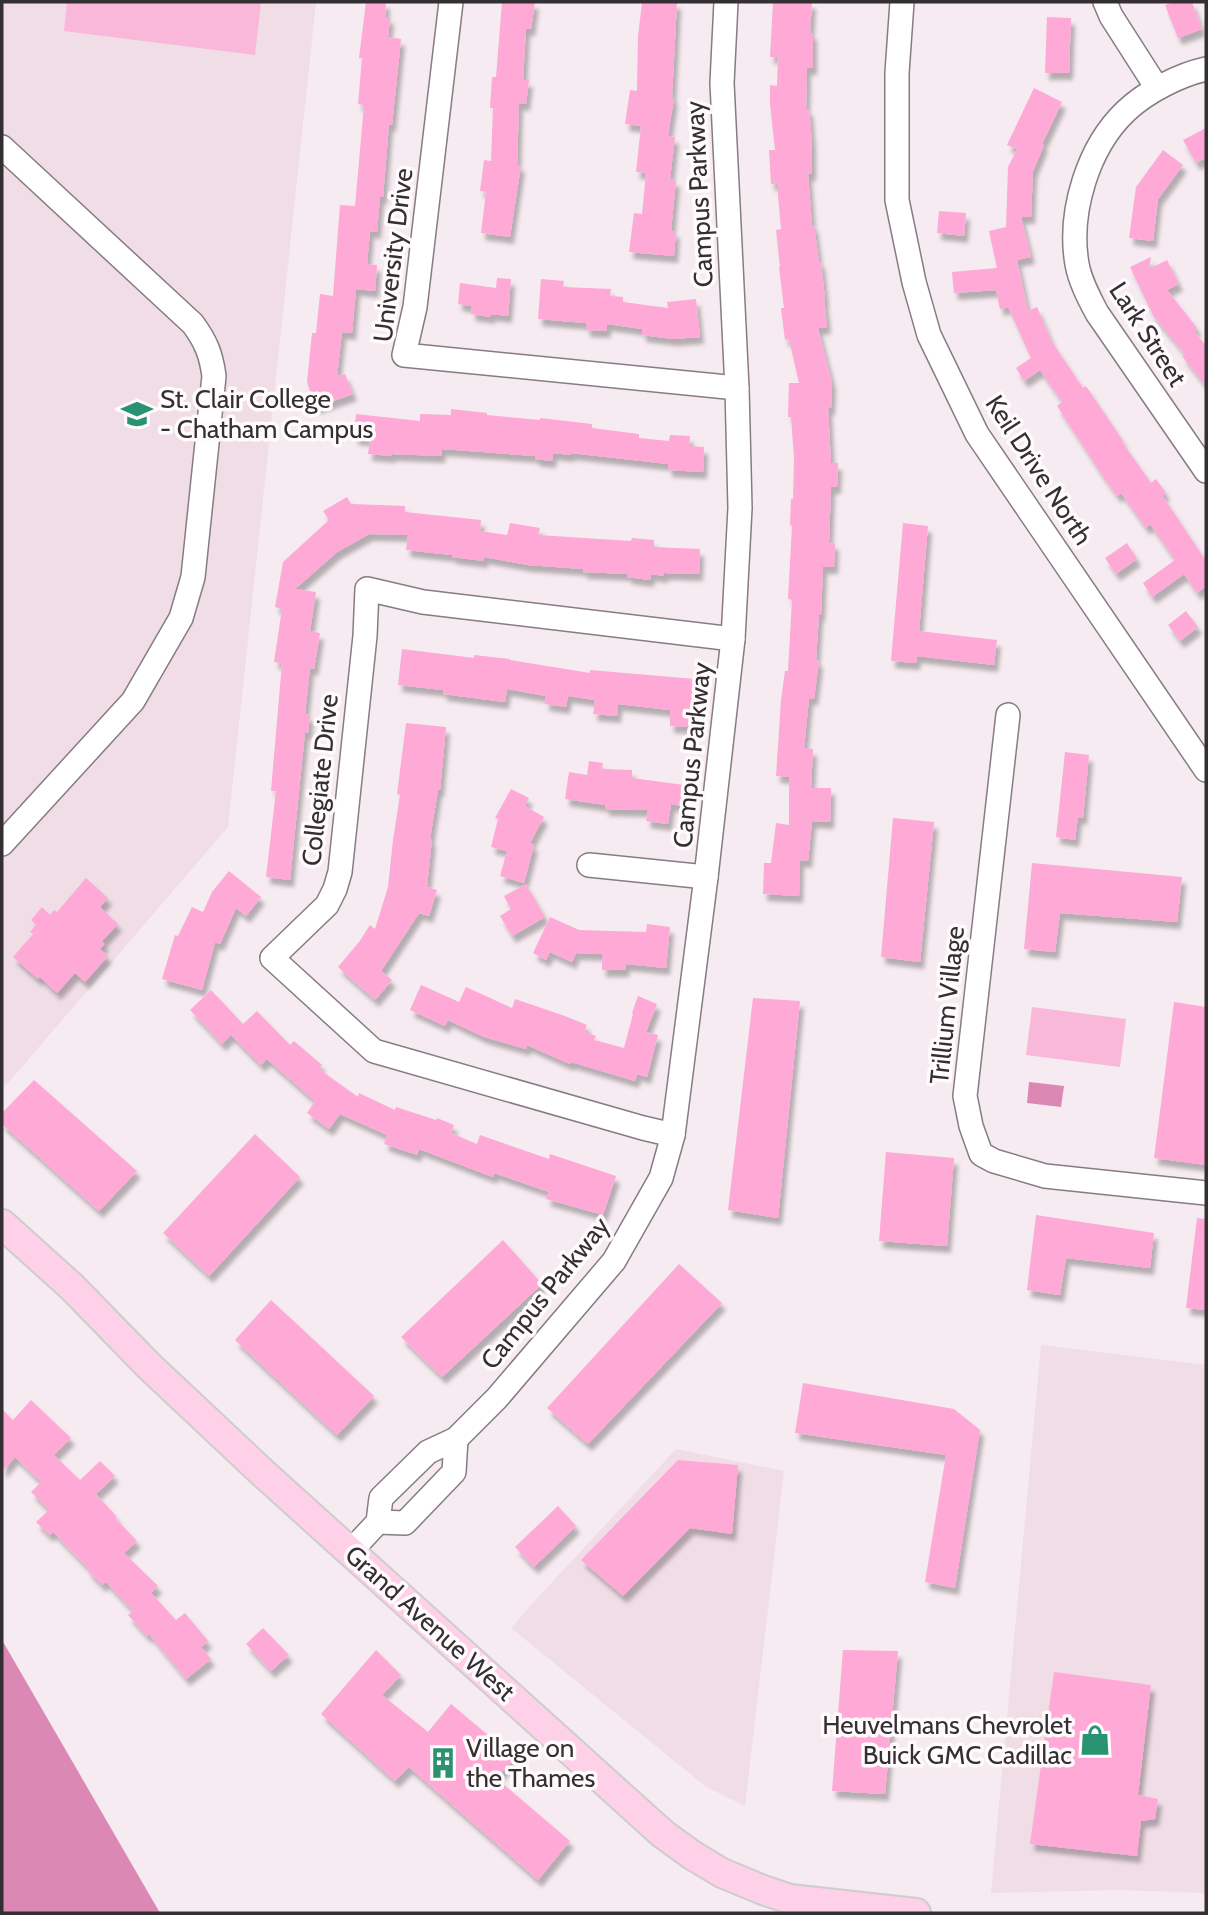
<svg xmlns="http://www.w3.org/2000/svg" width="1208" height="1915" font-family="Cabin,sans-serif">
<defs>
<filter id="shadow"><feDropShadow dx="4" dy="7" stdDeviation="2" flood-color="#0004"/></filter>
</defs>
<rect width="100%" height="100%" fill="#f6ebf0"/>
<g fill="#f0dde6">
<path d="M2,2h314l-88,825 -226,263z"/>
<path d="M1041,1345l165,20v528l-90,-3 -125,3z"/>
<path d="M676,1449l108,22 -39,335 -40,-20 -194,-158 30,-34z"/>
</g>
<g fill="#f9b8d9">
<path d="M67,2h194l-6,53 -191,-24z"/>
<path d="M1032,1007l94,12 -6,48 -94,-12z"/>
</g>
<g fill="#db89b4">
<path d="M1029,1082l35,4 -3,21 -34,-4z"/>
<path d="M2,1640l158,273h-158z"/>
</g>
<g fill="#fea9d6" filter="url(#shadow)">
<path d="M366,2h20l-1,15h5l-2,20 13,2 -9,86 -3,-1 -6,73h-3l-3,35 -7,-1 -3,33 10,1 -2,26 -19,-2 -4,44 -10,-1 -5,44 8,-2 8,20 -37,13 -9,-25 5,-49h4l4,-39 13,2 7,-91 15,1 9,-101 -6,-1 4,-46h-3z"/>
<path d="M502,2h33l-4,27h-5l-3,51h6l-3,24 -7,-1 -2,62h4l-11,72 -29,-4 5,-41 -6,-1 4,-31 7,1 2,-53h-3l2,-31h4z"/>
<path d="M642,2h35l-5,95 2,1 -6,38 7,1 -5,42 6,1 -5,51h5l-2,25 -45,-4 5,-39 8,1 4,-41 -10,-1 5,-46 -16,-2 5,-34 7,1 1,-54z"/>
<path d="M773,2h39l-2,31h3v35h-6l-1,41h3l3,33v32h-4l4,51h2l5,37h2l4,37h-1l3,28 -9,1 14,55 -1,25h-3l3,55h7l-1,24h-6l-2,55 6,1 -1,24h-11l-2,48 -2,-1 -3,46 3,1 -5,38 -5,-1 -5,50 9,1 -2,39h20l-1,34 -18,-1 -4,40 -8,-1 -1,36 -36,-2 1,-31h7l5,-40 13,2v-48l-13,-1 5,-76 4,-29h3l4,-71 -4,-1 4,-73 -2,-1 1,-26h2l1,-41 -3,-41h-3l1,-34h10l-10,-44 -4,1 -4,-32h3l-5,-41h1l-4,-37 5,-1 -4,-45h-6l-2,-34h6l-5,-46v-19l7,1 1,-29h-8z"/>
<path d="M1174,2h18l10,27 -24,9 -13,-33z"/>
<path d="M1047,17l24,1 -2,55h-24z"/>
<path d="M1034,88l28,14 -20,42 2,1 -11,26 -2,46h-10l10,40 -14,3 11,51 9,-4 15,35 31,46 3,-2 37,55 -1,1 29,41 5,-4 10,14 -4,2 44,66v25l-9,7 -13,-19 -32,23 -9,-14 32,-23 -25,-36 -4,4 -25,-35 -4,3 -15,-21 -45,-69 5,-4 -22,-32 -16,11 -8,-13 15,-10 -23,-51 -8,2 -4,-19 -42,3 -2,-21 45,-4 -8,-37 17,-4 2,-60 9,-18 -10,-4z"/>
<path d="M1206,128v30l-10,5 -13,-23z"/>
<path d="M1163,150l20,15 -25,34 -5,42 -24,-3 7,-51z"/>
<path d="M939,211l27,2 -2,23 -27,-3z"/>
<path d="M1151,257l-2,12 18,-9 12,24 -12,6 30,38 -3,3 12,15v40l-24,-30 3,-2 -31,-37 -24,-50z"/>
<path d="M497,278l14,1 -3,37 -17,-2v3l-20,-3 1,-8 -14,-2 2,-21 36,5z"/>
<path d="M541,279l23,2 -1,6 48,2 -1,7 13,1v5l45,6 -1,-6 29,-3 4,38 -27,2 -31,-4v-6l-35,-5v7l-21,-1v-7l-48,-4z"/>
<path d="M451,409l36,4v2l53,5v-2l52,6v4l47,6v4l30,3 1,-6 20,1 -1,10 15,1 -1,25 -35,-2v-6l-97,-11 -1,2 -17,-2 -1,8 -17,-2v-3l-93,-7 -1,7 -49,-2v2l-24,-2 2,-15 -16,-1 2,-24 64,7v-7l31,1z"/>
<path d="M347,497l4,7 54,2v6l76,8 -1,11 27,4 3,-12 30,5 -2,7 93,6 1,-3 22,2v7l46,2 -1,25 -35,-1v3l-13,-2 -1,6 -23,-3 1,-3 -45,-2v-3l-55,-4 -44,-8v4l-32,-4v-2l-46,-5 2,-15 -39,-1 -32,18 -42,37 21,3 -6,39 10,2 -6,36 -4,-1 -5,46 5,1 -2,18 -3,-1 -15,148 -24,-3 10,-86h-5l11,-128 -8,-1 8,-53 -7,-2 8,-45 46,-42 -6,-9z"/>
<path d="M903,523l25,3 -9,105 78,9 -3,25 -77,-9 -1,7 -25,-2z"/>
<path d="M1127,543l10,16 -21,15 -11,-16z"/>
<path d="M1186,611l12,16 -18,14 -12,-16z"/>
<path d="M402,649l72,9v-3l36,4v1l80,13v-3l105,9 -2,48 -23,-1v-16l-52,-6 -1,12 -24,-2 2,-14 -27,-4 -2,11 -21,-3 1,-8 -39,-7 -2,13 -62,-8v-4l-45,-5z"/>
<path d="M406,723l40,4 -6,63h-2l-8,49h2l-5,48 10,3 -8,26 -10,-3 -38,58 11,9 -17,20 -37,-33 21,-25 11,-17 5,4 13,-42 5,-47 7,-45 -3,-1z"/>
<path d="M1065,752l24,3 -6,63 -5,-1 -3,23 -19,-3z"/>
<path d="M589,761l14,2 -1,6 30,1v8l52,7 -2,21 -11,-2 -3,20 -22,-3 2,-11 -43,-1v-4l-40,-6 4,-27 18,3z"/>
<path d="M511,789l18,9 -4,8 19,11 -14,26 4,2 -10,38 -24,-7 7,-25 -16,-4 7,-28 -3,-1z"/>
<path d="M893,818l41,4 -14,140 -39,-5z"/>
<path d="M1032,863l150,14 -5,45 -117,-9 -5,39 -31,-3z"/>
<path d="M229,871l32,26 -15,19 -10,-8 -16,36 -5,-2 -13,48 -40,-11 13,-44 3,1 14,-29 11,5 9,-20z"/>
<path d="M86,878l22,20 -8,9 18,17 -16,17 3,3 -5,5 8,7 -23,26 -10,-9 -18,20 -17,-16 -2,2 -25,-22 20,-23 -3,-2 6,-7 -5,-5 11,-13 8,8 4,-5 3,2z"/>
<path d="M526,884l19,33 -33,19 -12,-20 11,-7 -7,-13z"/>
<path d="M550,917l29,13 67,2 1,-8 23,3 -4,41 -40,-4 -1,6h-23v-16l-26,-1 -4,9 -22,-10 -4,8 -13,-7z"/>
<path d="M421,985l38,17 7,-15 46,21 3,-9 50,17 22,9 -3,7 12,4 -2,4 30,8 9,-34 -1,-1 6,-17 19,8 -11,28 12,3 -11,42 -10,-3 -2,7 -64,-19 -1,2 -43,-19 -1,4 -42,-12 -36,-17 -3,6 -35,-16z"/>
<path d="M211,990l32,34 14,-13 33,34 4,-4 28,24 -3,4 39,28 1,-4 36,17 1,-3 40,13 1,-2 17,7 -3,8 26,11 3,-9 69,24 1,-5 66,22 -13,39 -57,-16 3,-7 -55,-19 -1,4 -74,-28 -2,6 -33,-11 3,-9 -47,-21 -11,15 -22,-16 8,-12 -48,-42 -6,6 -30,-30 -9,9 -32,-34z"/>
<path d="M753,998l47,3 -22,217 -50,-8z"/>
<path d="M1174,1002l32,5v158l-52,-7z"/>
<path d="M34,1080l103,91 -38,40 -97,-87v-11z"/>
<path d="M255,1134l45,43 -91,99 -46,-43z"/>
<path d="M886,1152l68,6 -7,88 -68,-5z"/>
<path d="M1036,1215l118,18 -4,35 -84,-10 -6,37 -33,-5z"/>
<path d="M1197,1218l9,1v91l-20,-2z"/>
<path d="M503,1240l39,44 -100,93 -41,-40z"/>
<path d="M679,1264l43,39 -134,141 -41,-36z"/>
<path d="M271,1300l103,96 -37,39 -102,-95z"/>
<path d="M803,1383l151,26 26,21 -25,158 -30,-6 21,-127 -151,-22z"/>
<path d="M31,1400l40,38 -17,17 26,25 20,-19 15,15 -19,18 21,23 -2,1 22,23 -13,12 34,33 -7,7 25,27 9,-7 23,28 -7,6 10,12 -25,20 -37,-45 -2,2 -19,-21 5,-4 -27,-29 -4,3 -15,-15 2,-1 -36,-37 -4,3 -13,-13 13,-12 -18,-18 10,-10 -26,-25 -13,15v-63l11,11z"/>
<path d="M678,1460l60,5 -6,69 -42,-6 -67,68 -42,-36z"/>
<path d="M558,1506l18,20 -42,41 -19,-20z"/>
<path d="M263,1628l26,27 -18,16 -25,-27z"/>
<path d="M376,1650l25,25 -19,20 46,37 23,-28 64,54 -19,20 74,63 -32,39 -129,-113 -14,14 -74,-67z"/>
<path d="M843,1650l55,1 -13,143 -53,-3z"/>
<path d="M1054,1672l97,13 -13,110 20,4 -3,20 -14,2 -4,35 -107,-12z"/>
</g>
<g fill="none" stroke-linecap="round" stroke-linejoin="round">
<defs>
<g id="minor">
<path d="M451,2l-36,305 -11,48 333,33"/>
<path d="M902,2l-5,71v127l17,82 15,53 48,99 229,336"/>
<path d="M1105,2l6,14 46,72"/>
<path d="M1206,69c-27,6 -60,23 -80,42 -38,36 -58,101 -49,153 3,17 12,34 20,49l109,158"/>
<path d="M2,147l191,177c13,18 18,30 21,52l-21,201 -12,41 -48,83 -131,143"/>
<path d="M1008,715l-43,381 6,30 10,28 13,7 51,15 161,17"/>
<path d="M589,865l117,12"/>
<path d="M673,1135l-30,-7 -269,-77 -102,-93 55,-53 8,-16 5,-17 25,-236 2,-47 56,13 310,37"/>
<path d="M378,1522l27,1 49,-51 2,-33"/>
<path d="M351,1551l27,-29 3,-24 47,-46 28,-13 41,-41 117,-137 47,-83 12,-43 33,-258 27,-238 7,-131 -3,-120 -15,-305 4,-81"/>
</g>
<path id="major" d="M2,1224l70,63 77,79 115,108 399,360 29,21 30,18 41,17 27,9 126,14"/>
</defs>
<use href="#minor" stroke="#867c81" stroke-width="26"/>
<use href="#major" stroke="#cecdce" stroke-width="32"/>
<use href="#minor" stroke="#fff" stroke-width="23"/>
<use href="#major" stroke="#fed1e9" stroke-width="28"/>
</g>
<defs>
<symbol id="university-bare" viewBox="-9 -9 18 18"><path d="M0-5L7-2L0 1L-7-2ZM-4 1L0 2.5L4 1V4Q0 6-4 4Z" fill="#299371" stroke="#fffafc" stroke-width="2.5" paint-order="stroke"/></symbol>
<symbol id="shop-bare" viewBox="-9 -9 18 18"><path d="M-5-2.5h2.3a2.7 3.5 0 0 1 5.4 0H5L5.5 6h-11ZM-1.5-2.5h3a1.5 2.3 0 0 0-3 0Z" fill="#299371" stroke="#fffafc" stroke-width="2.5" paint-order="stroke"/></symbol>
<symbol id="building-bare" viewBox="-9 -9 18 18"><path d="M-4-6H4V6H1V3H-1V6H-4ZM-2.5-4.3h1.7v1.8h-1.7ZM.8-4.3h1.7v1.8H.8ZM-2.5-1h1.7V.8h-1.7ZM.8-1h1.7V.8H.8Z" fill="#299371" stroke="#fffafc" stroke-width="2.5" paint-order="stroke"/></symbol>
</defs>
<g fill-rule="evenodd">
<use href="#university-bare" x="115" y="392" width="44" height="44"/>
<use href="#shop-bare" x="1073" y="1718" width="44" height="44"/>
<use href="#building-bare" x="421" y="1741" width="44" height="44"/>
</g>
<g text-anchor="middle" stroke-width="7" stroke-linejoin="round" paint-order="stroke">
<g font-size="26" fill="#342f32" stroke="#fffafc">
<text transform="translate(699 194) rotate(-93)" y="9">Campus Parkway</text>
<text transform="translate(393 255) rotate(-83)" y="9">University Drive</text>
<text transform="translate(1148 334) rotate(57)" y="9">Lark Street</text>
<text transform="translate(1039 470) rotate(57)" y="9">Keil Drive North</text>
<text transform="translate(692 755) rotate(-84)" y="9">Campus Parkway</text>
<text transform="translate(320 780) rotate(-84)" y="9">Collegiate Drive</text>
<text transform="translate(947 1005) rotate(-84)" y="9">Trillium Village</text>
<text transform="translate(545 1293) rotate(-51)" y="9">Campus Parkway</text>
<text transform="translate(430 1623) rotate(42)" y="9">Grand Avenue West</text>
</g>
<g font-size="26" fill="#342f32" stroke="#fffafc" text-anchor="start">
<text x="160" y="408">St. Clair College<tspan x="160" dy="30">- Chatham Campus</tspan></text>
<text x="1072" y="1734" text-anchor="end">Heuvelmans Chevrolet<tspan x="1072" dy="30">Buick GMC Cadillac</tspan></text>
<text x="466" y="1757">Village on<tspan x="466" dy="30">the Thames</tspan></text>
</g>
</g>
<rect width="1208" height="1915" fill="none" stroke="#342f32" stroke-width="7"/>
</svg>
